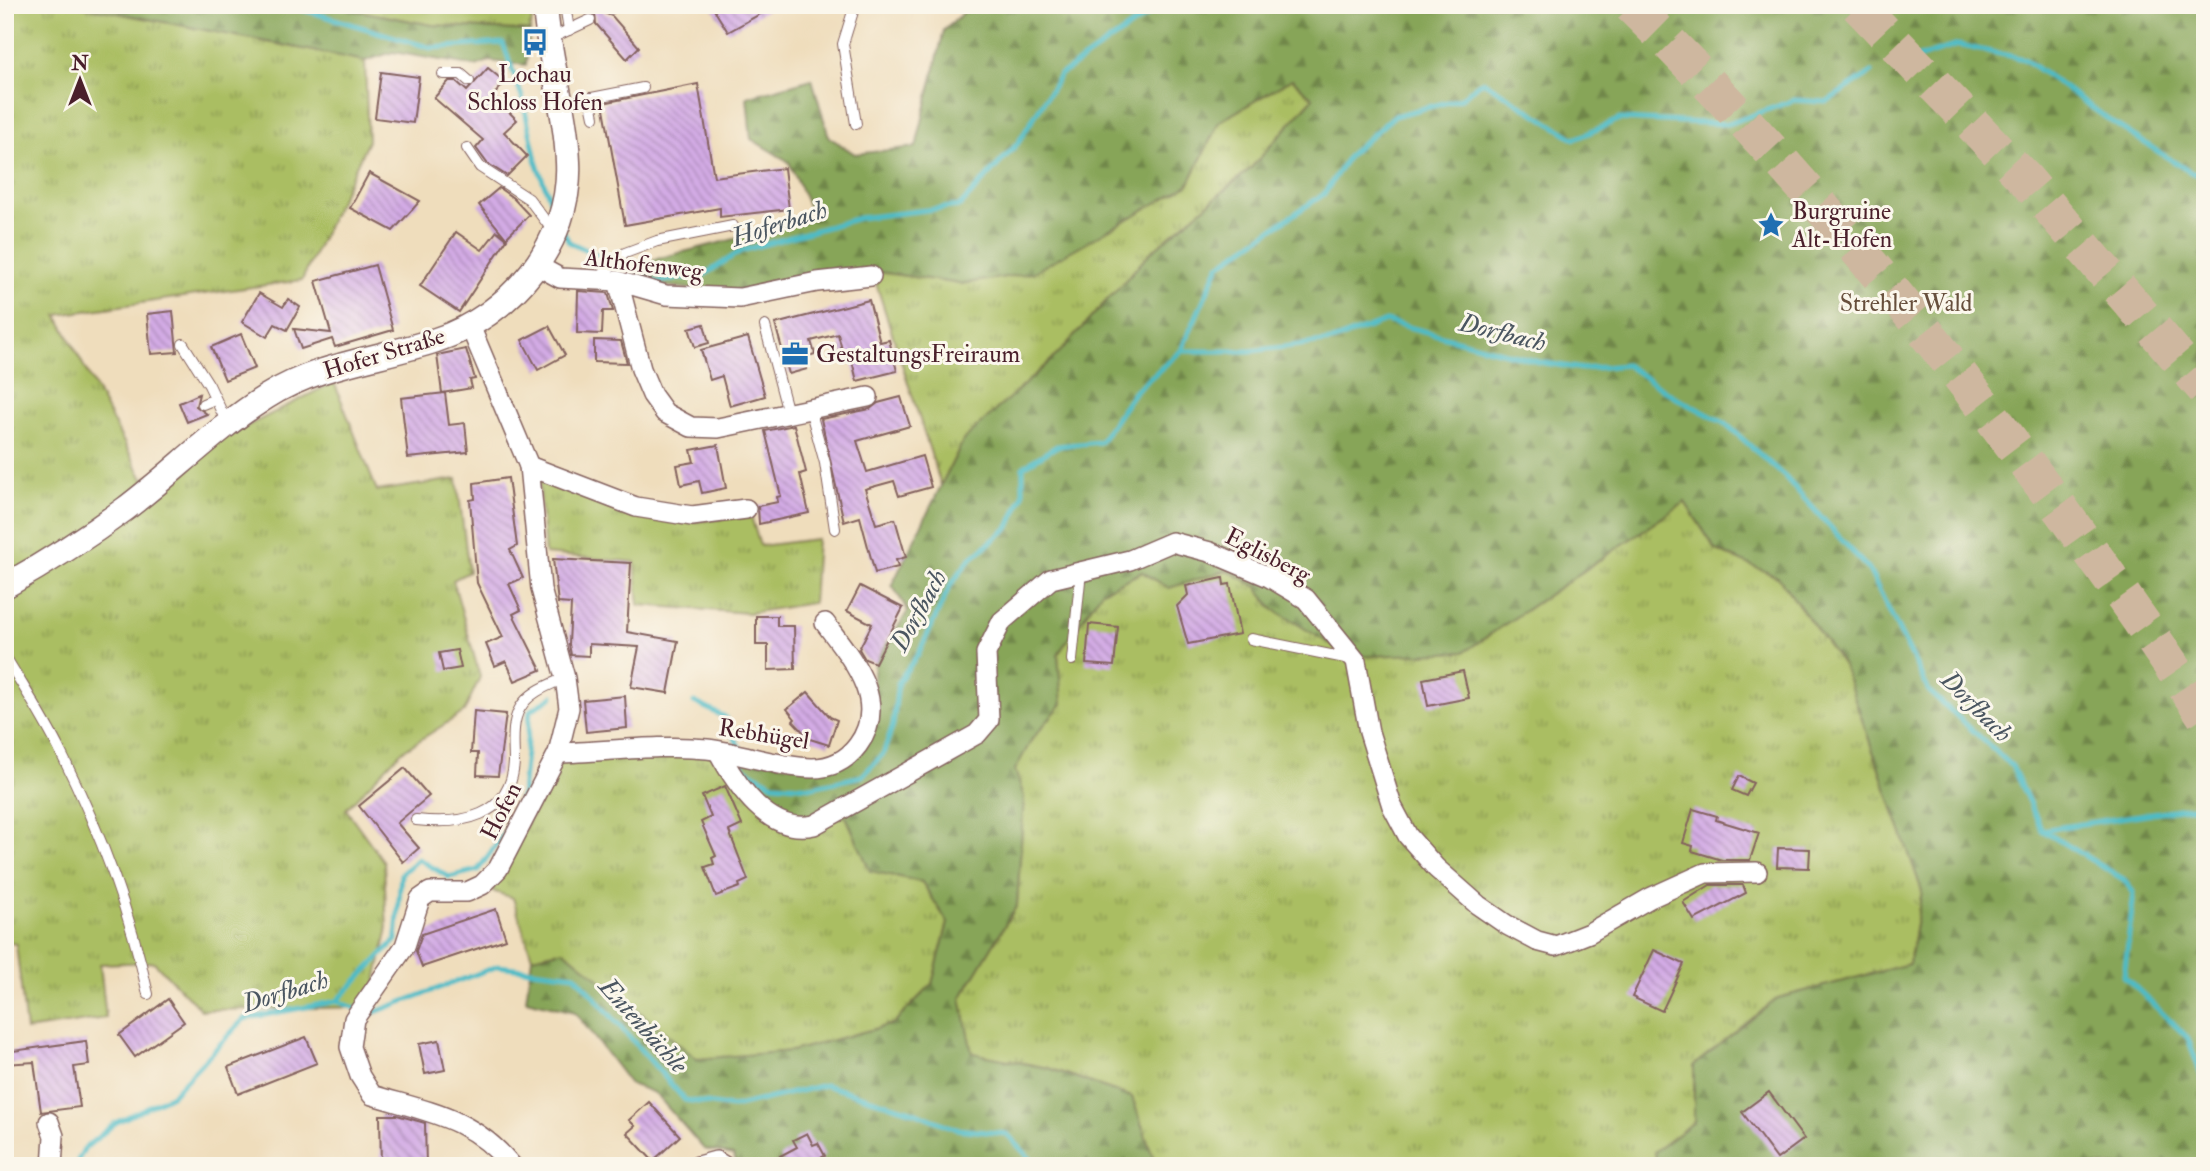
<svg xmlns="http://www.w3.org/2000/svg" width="2210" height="1171" font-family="'IM FELL Double Pica',serif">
<defs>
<pattern id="grass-tufts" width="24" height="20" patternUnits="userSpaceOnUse" patternTransform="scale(1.75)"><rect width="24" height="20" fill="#aabe62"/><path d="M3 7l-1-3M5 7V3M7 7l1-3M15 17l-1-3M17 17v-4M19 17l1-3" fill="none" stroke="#8c9a51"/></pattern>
<pattern id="forest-firs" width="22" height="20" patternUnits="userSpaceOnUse" patternTransform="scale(1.75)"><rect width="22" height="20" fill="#87a558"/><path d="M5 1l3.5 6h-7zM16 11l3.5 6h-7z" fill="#708649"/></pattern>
<pattern id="building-back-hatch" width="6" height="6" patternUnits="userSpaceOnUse" patternTransform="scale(1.75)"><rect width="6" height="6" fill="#d3abe5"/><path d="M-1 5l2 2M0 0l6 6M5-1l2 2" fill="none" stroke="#ad8bba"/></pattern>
</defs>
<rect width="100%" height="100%" fill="#fbf7ec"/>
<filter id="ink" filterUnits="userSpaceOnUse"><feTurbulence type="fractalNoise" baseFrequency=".0143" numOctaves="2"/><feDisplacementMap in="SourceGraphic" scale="14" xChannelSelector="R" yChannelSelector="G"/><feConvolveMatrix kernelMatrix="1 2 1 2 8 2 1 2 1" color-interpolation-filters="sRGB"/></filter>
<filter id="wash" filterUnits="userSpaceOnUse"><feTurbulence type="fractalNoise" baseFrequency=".00686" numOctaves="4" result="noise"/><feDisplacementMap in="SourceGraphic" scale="28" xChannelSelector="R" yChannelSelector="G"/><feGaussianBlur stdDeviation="1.57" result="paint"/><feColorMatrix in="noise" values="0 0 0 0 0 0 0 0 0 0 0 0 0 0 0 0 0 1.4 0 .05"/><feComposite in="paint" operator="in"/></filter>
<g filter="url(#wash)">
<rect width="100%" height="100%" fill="#efddbc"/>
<g fill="url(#grass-tufts)" stroke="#7a6e46" stroke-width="2">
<path d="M5,5h71l289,56 3,80 -66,139 -245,35 86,164 191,-97 43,109 80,-12 12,93 -16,8 27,97 -16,35 -63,40 -55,57 38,53 3,71 -17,74 -169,3 -47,-48 -54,2 6,54 -80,12 -10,-86 -11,-2z"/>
<path d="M346,5h189l-5,26 -98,-6 -83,-16z"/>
<path d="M1292,79l21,19 -62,70 -100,84 -93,102 -94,85 -23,46 -69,-214 89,13 227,-99 31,-63z"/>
<path d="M539,480l143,43 69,-7 9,30 57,-7 -4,64 -64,10 -110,-8 -4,-43 -90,-8z"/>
<path d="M1685,502l31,48 62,27 65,88 79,226 -13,73 -131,34 -84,124 -40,30 3,14h-501l-24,-69 -84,-29 -77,-15 -10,-55 56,-93 7,-108 -10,-27 18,-31 29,-35 -3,-50 44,-63 40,-19 27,16 58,-18 29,16 17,23 191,43z"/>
<path d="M718,751l128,65 24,54 52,12 26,40 -16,62 -39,40 -101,27 -95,9 -133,-110 -32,7 -19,-59 -21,-7 68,-130z"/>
</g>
<g fill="url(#forest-firs)" stroke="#686242" stroke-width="2">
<path d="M76,5h270l3,4 83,16 98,6 -4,34 -37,-4 -13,5 -83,-14 -28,9z"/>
<path d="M972,5h1233v1161h-548l-3,-14 40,-30v-57l84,-67 131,-34 13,-73 -79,-226 -65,-88 -62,-27 -31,-48 -221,150 -113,5 -78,-48 -17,-23 -29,-16 -58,18 -27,-16 -40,19 -44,63 4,50 -30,35 -17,31 9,27 -7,108 -56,93 11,55 76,15 84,29 24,69h-418l-5,-11 -29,-6 -49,-56 -25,-9 -55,-72 -49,-12 6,-43 32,-7 133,109 95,-8 101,-27 39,-40 16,-61 -26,-41 -52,-11 -24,-55 -57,11 -71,-76 69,14 63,-9 21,-54 4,-39 33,-52 -16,-26 72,-146 94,-85 93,-102 100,-84 62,-70 -21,-19 -73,43 -31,63 -156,88 -71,11 -89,-13 -132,24 -106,-13 -2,-17 182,-46 -25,-57 -38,-23 -4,-42 65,-18 17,58 26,17 61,-7 28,-117z"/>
</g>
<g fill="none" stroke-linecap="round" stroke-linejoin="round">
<g stroke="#4dbbc6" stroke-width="5">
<path d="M274,5l27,4 130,39 72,-5 19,54 15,67 16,44"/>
<path d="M1904,62l54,-17 66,14 91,65 75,48 15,5"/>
<path d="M563,230l6,12 88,40 47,-7 37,-24 118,-33 101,-12 58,-63 42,-68 102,-70"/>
<path d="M1181,351l38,-86 105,-71 25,-39 45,-39 66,-17 23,-18 92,58 45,-20 108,5 66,-24 32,2 46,-30"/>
<path d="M694,702l31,15 15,32"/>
<path d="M742,759l2,9 29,16 39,3 50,-11 21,-22 10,-29 5,-43 21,-29 31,-67 19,-26 40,-33 14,-32v-28l34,-21 43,-4 35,-51 46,-40h70l81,-10 54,-20 153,41 44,7 43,-4 49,32 51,27 59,53 84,93 60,121 83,75 30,64 81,49 11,14 -10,83 64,62 17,48"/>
<path d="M2042,830l163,-25"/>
<path d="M337,1001l33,13 128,-48 77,9 110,125 48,7 92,-22 89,27 42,17 51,5 30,32"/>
<path d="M75,1166l9,-17 31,-26 57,-28 72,-76 93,-18 59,-61 5,-66 17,-15 31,18 29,-7 27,-38 17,-38 8,-83 23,-15"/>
<path d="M2203,1166l2,-20"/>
</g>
</g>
<g id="blocks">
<g fill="url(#building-back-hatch)">
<path d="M581,5h22l1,8 8,3 27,31 -12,12 -31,-35 -1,-10 -8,-1z"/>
<path d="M711,5h65l-48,27z"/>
<path d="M488,68l17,14 -12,14 24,24 -13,12 23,24 -20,20 -20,-13 -11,-15 7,-8 -49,-42 15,-17h7l11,10z"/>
<path d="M381,72l38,5 -6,46 -38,-5z"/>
<path d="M698,84l16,93 70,-9 5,41 -69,8v-9l-95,17 -22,-122z"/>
<path d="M369,173l51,28 -27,30 -43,-23z"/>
<path d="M499,188l14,10 16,17 -23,23 -27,-33z"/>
<path d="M497,231l10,8 -48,73 -39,-26 36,-54 26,18z"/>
<path d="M375,265l18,65 -58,17 -3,-8 -31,10 -7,-20 37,4 -15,-52z"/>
<path d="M578,291l30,2 5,18h-10l-1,23 -25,-1z"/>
<path d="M259,293l24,14 5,-8 12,8 -13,23 -12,-6 -8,13 -25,-15z"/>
<path d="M869,300l11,42 9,-2 8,31 -40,10 -7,-28 -7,1 -5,-20 -27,7 4,13 -11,3 3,12 -18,5 -14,-50z"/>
<path d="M173,311l4,41 -26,2 -4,-40z"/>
<path d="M704,324l5,19 -14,4 -6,-19z"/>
<path d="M549,326l16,29 -27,15 -16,-30z"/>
<path d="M241,334l14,34 -30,12 -14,-33z"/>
<path d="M748,337l17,59 -35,10 -8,-30 -12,4 -9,-30z"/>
<path d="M594,340l27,1 6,22 -33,-1z"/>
<path d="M466,349l9,30 -5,1 2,8 -30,5 -5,-38z"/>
<path d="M445,393l4,32 16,-2 3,29 -60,6 -7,-60z"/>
<path d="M199,394l-3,12 11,8 -20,8 -8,-19z"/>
<path d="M901,397l9,29 -53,15 10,31 55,-16 9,31 -32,9 -5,-15 -29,8 11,35 19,-5 11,38 -10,3 2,7 -23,6 -15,-56 -16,5 -23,-103 49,-10 8,-6z"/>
<path d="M794,425l12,47 -6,2 9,39 -50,11 -1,-18 20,-4 -1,-5 4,-1 -16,-65z"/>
<path d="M718,445l8,43 -24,5 -3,-12 -18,4 -4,-20 17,-3 -3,-12z"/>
<path d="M508,478l9,68 -7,4 13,28 -14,6 12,26 -8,4 28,56 -26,11 -9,-20 -11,5 -9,-22 17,-7 -26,-54 -7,-83 5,-1 -1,-16z"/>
<path d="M553,559l78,4 -4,69 51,9 -10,52 -37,-6 8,-40 -50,-3v12l-18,-1 -2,-11 2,-40 -13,-1z"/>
<path d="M1223,578l1,7 6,-1 10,50 -52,10 -11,-38 11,-11 -2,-9z"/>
<path d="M860,586l43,22 -28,55 -10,-4 -6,-10 13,-25 -25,-13z"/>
<path d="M756,616h21v10h17l1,43 -27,1v-25h-12z"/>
<path d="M1089,624l29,3 -4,39 -28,-2z"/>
<path d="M457,650l4,18 -18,3 -4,-18z"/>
<path d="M1463,671l6,27 -41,8 -5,-27z"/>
<path d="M808,692l22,25 7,3 -8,25 -19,-6 -17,-18 2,-2 -8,-10z"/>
<path d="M625,696l2,32 -41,4 -3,-32z"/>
<path d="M474,711l32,3 -8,62 -21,-1 1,-22h-7z"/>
<path d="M405,768l24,28 -32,27 22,25 -16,14 -44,-56z"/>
<path d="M1739,776l14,7 -7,13 -14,-6z"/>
<path d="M725,786l17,39 -13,6 19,49 -9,4 1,3 -24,9 -11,-29 9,-3 -2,-6 4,-2 -15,-34 10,-5 -9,-21z"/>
<path d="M1693,809l24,7 -1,4 43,13 -9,27h-28l-30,-9 1,-5 -10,-3z"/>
<path d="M1778,848l32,1 -1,19 -32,-1z"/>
<path d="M1710,885h33l3,8 -52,27 -11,-18z"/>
<path d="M496,909l10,30 -84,28 -6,-16 6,-17z"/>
<path d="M1654,950l30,14 -22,47 -30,-14z"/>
<path d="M168,999l16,23 -49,35 -16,-22z"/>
<path d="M306,1037l11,26 -79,31 -10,-27z"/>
<path d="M439,1040l6,30 -20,4 -6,-30z"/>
<path d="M86,1041l3,24 -15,2 6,40 -39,5 -7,-50 -29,2v-12z"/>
<path d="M1769,1092l35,47 -27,20 -35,-47z"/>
<path d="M649,1102l31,34 -27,25 -26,-28 8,-7 -6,-6z"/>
<path d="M380,1115h17l28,8 1,43h-45z"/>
<path d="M807,1133l6,12 5,-2 7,13 -5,2 5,8h-40l-5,-10 17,-9 -4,-7z"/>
</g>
</g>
</g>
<g filter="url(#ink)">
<use href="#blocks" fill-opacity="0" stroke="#84625e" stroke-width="2"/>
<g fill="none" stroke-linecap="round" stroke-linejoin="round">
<g stroke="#ceb79f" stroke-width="37" stroke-dasharray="37 18" stroke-linecap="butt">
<path d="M1631,5c163,159 308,336 441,520 45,63 91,126 133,191"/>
<path d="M1858,5l168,175 179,209"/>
</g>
<defs>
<g id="service">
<path d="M565,5l4,25"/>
<path d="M855,5l-12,39 13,80"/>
<path d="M610,9l8,-4"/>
<path d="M549,36l11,-2 30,-14"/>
<path d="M443,74h18l8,7"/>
<path d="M590,98l4,19"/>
<path d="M561,104l82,-16"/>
<path d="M467,148l13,19 49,32 24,32"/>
<path d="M597,280l28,-27 32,-12 76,-15"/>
<path d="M765,326l23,87"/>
<path d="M183,344l26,41 18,38"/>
<path d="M203,404l12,-5"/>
<path d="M810,409l15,54 10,66"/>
<path d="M1251,639l99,20"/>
<path d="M5,656c19,32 40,64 56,97 38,76 69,159 87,241"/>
<path d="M1072,660l9,-89"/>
<path d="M416,820c45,5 95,-2 98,-58 0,-16 -3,-39 6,-54 9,-16 29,-23 45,-30"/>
</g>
<g id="minor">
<path d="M538,266l22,12 58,3 48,14 74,3 77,-16 54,-6"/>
<path d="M618,281l23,88 11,26 13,18 26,14 27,1 150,-31"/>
<path d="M470,326l59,140 12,123 24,89 4,30 -11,45 -60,116 -16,16 -15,7h-37l-10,7 -15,47 -51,73 -4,28 10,29 12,19c56,17 100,22 140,71"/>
<path d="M529,466l107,41 56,9 54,-7"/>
<path d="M718,751c19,35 51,84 96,74l163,-91 12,-14 -3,-67 16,-32 49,-42 79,-19 42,-18 38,10 59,25 37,22 50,62 13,71 23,74 16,30 28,32 42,37 29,20 30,16 19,5 33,-13 61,-35 55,-25 52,-1"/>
<path d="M558,753c47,-1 103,-9 149,-4 36,4 70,18 105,19 19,0 35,-8 46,-23 32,-43 -7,-87 -33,-122"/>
<path d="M49,1122l5,14 -2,30"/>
<path d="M698,1166l18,-5 8,5"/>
</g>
<path id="tertiary" d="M5,586c41,-23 82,-49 120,-77 48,-36 90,-80 141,-112 52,-33 113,-38 170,-57 74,-24 136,-97 132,-178 -2,-53 -20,-104 -23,-157"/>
</defs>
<use href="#service" stroke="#84625e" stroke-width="12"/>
<use href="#minor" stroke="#84625e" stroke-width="22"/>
<use href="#tertiary" stroke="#84625e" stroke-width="27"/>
<use href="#service" stroke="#fff" stroke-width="10"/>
<use href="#minor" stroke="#fff" stroke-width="19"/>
<use href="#tertiary" stroke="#fff" stroke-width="24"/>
</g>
</g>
<defs>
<symbol id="bus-bare" viewBox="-9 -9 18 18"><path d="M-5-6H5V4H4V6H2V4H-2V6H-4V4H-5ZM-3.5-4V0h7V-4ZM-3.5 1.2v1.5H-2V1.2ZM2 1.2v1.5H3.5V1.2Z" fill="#1f6fb2" stroke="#fbf7ec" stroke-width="2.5" paint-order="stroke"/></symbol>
<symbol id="sight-bare" viewBox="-9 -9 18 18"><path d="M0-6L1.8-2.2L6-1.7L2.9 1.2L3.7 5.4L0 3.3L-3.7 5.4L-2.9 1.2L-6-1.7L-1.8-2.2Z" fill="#1f6fb2" stroke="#fbf7ec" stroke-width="2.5" paint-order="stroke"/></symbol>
<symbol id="office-bare" viewBox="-9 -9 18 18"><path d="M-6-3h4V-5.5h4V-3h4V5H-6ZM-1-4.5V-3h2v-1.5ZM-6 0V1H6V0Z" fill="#1f6fb2" stroke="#fbf7ec" stroke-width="2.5" paint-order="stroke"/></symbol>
</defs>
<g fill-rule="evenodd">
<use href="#bus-bare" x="516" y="23" width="38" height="38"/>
<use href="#sight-bare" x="1752" y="206" width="38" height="38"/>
<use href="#office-bare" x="776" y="335" width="38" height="38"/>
</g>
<g text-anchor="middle" stroke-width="6" stroke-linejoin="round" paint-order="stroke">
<g font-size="24" fill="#4a1f2b" stroke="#fbf7ec" text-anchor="start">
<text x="535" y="82" text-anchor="middle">Lochau<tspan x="535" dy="28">Schloss Hofen</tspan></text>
<text x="1792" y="219">Burgruine<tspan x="1792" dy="28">Alt-Hofen</tspan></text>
<text x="816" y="362">GestaltungsFreiraum</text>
</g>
<g font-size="24" fill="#4a1f2b" stroke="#fbf7ec">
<text transform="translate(644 264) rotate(7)" y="8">Althofenweg</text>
<text transform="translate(384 353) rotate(-17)" y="8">Hofer Straße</text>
<text transform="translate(1268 555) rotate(27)" y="8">Eglisberg</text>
<text transform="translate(764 734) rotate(9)" y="8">Rebhügel</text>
<text transform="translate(501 811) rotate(-63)" y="8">Hofen</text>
</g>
<g font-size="24" fill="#674f3c" stroke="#fbf7ec">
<text x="1906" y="311">Strehler Wald</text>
</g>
<g font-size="26" font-style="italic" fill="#4b5661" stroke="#fbf7ec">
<text transform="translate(779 223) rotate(-18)" y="9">Hoferbach</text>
<text transform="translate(1503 332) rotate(14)" y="9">Dorfbach</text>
<text transform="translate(918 610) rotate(-61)" y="9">Dorfbach</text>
<text transform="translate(1977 706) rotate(45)" y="9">Dorfbach</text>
<text transform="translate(285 991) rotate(-17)" y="9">Dorfbach</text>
<text transform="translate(644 1025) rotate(48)" y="9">Entenbächle</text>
</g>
</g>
<rect width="2210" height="1171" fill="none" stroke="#fbf7ec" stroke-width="28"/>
<g transform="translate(80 80)" stroke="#fbf7ec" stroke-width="5" paint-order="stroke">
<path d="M0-5L12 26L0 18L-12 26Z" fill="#4a1f2b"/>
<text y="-10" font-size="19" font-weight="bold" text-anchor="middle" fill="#4a1f2b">N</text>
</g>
</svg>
